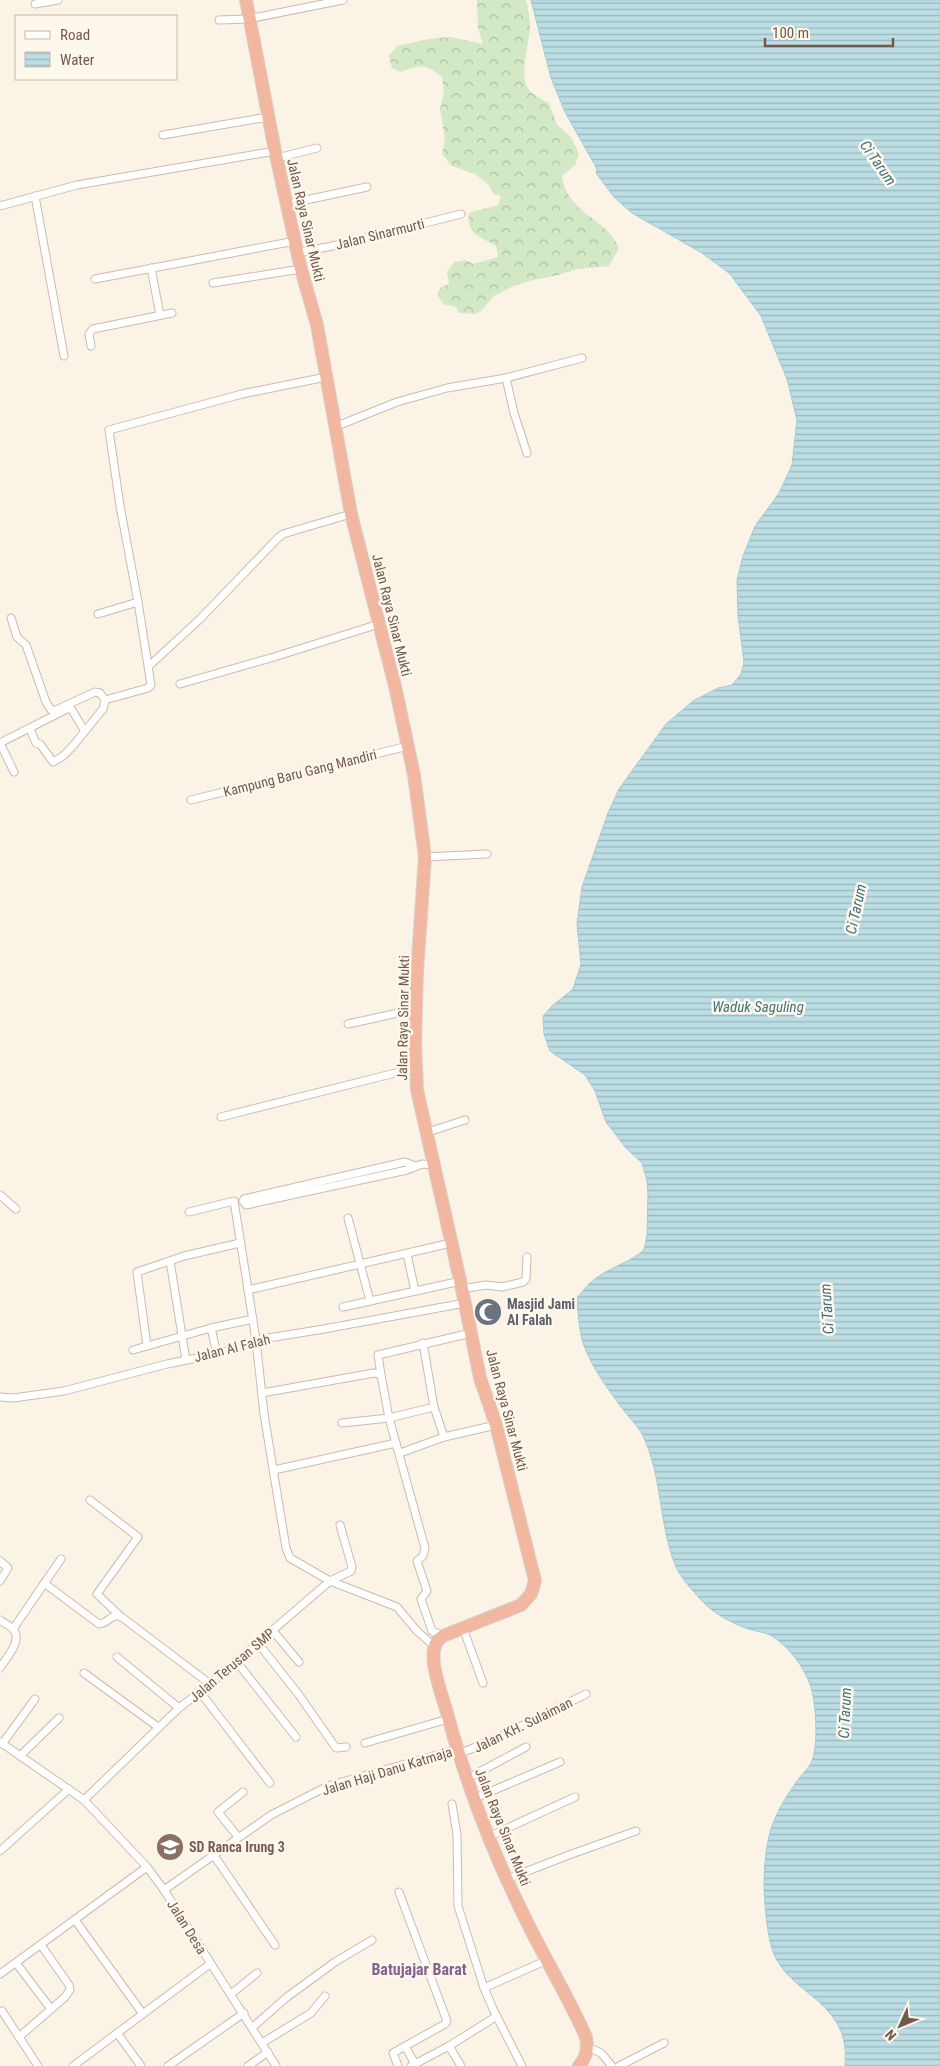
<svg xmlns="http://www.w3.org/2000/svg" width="940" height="2066" font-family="'Roboto Condensed',sans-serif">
<defs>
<pattern id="forest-crowns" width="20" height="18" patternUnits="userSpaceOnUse" patternTransform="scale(1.25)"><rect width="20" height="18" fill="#d3e8c5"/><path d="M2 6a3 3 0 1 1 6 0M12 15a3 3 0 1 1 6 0" fill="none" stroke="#b0bfa2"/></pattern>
<pattern id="water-rules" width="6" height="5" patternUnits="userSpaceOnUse" patternTransform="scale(1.25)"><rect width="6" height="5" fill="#bbdde4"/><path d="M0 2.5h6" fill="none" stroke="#9cb6bb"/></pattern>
</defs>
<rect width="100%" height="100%" fill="#fbf3e6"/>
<path fill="url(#forest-crowns)" d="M477,0h49c2,9 4,18 4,28 -1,14 -10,47 -3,59 5,8 14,12 22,16l8,22 15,13 7,17 -4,10 -13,11c6,39 43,40 57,72l-10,18 -32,3 -19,6 -25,5 -22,7 -18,10 -11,13 -7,4 -16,-1 -3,-6 -13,-3 -6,-10 4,-7 8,-3 -2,-12 7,-10 12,-2 7,4 25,-7 -2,-11c-16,-10 -30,-11 -27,-33l29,-8 3,-9 -7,-2 -6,-10 -13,-10 -23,-8 -10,-12 3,-14 -5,-31 4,-16 -2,-16c-17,-14 -22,-13 -41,-5l-9,-4 -3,-12 8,-10 32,-7 21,-2 33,7 -5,-16z"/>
<path fill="url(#water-rules)" stroke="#a2ccd5" d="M531,0h409v2066h-95c7,-71 -65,-70 -75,-125 -7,-34 -9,-78 1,-112 5,-16 16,-34 26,-48 4,-6 10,-11 14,-18 8,-16 5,-58 0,-76 -6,-19 -23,-42 -41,-52 -6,-3 -15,-4 -22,-6 -16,-6 -34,-15 -46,-28 -9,-10 -22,-24 -27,-36 -16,-41 -13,-88 -31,-127 -5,-11 -12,-17 -19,-26 -15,-20 -34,-45 -42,-69 -4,-14 -5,-30 -6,-45 7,-9 13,-16 22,-22 15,-10 31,-14 45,-26l3,-15 1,-41 -1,-13 -5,-18 -16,-15 -20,-26 -11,-31 -10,-16 -35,-24 -6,-17 -1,-18 9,-10 21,-17 8,-25 -4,-40 5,-37 26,-74 11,-24 47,-65 27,-23 25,-13 14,-3 9,-11 3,-12 -6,-46 -1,-36 6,-24 12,-30 24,-33 13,-28 5,-45 -10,-41 -26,-63 -31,-42 -28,-21 -70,-40 -18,-16 -18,-24 1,-4 -32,-57 -14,-34z"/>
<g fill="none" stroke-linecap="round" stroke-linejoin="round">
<defs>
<g id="street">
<path d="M35,4l23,-4"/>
<path d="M219,20l29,-1 95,-19"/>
<path d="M163,135l105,-18"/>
<path d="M277,158l40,-10"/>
<path d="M35,196l29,160"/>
<path d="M287,204l80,-17"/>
<path d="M0,206l77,-21 198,-34"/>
<path d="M297,253l45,-9 119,-30"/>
<path d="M151,268l9,47"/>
<path d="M95,279l200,-38"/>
<path d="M213,283l88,-14"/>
<path d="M91,346l-2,-12 4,-5 79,-16"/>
<path d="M337,426l60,-24 50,-14 59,-10"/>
<path d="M527,453l-13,-40 -8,-35 76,-20"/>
<path d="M98,614l40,-12"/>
<path d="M11,618l6,19 9,8 20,57 5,8h5l39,-18 5,1 5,7 -2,9 -31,38 -9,9 -10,6 -13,-18 -4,-1 -6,-14"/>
<path d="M149,666l51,-47 78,-81 5,-4 68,-20"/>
<path d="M180,684l94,-27 105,-33"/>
<path d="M105,700l43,-12 3,-3 -13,-83 -18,-96 -11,-76 133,-36 84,-17"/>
<path d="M0,743l69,-35 3,2 12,20"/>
<path d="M0,743l14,29"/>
<path d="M191,800l217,-54"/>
<path d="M425,857l62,-3"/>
<path d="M348,1024l68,-15"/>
<path d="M221,1117l194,-49"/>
<path d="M428,1132l37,-12"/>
<path d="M415,1166l-10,-4 -161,37 -1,2 3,4 161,-35 15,-6 12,1"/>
<path d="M0,1195l16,14"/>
<path d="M189,1212l45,-11 22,139 8,74 22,134 4,10 40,23 67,26 20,24 17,15"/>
<path d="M348,1218l22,83"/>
<path d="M407,1254l8,37"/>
<path d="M170,1261l16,99"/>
<path d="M462,1289l24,-4 16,2 21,-5 3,-3 1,-22"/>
<path d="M248,1290l203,-47"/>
<path d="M343,1307l118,-26"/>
<path d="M211,1328l6,26"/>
<path d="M423,1343l11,64 10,30"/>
<path d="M147,1346l-10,-74 47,-16 56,-13"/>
<path d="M133,1350l78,-22 42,-9"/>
<path d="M381,1375l8,43 36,130 -2,8 -6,5 10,30 -6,8 11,32 11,5"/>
<path d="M262,1393l112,-20 7,2 -3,-20 93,-22"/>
<path d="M0,1397l13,1 51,-7 103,-27 50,-10 27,-8 12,-6 68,-11 141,-26"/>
<path d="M342,1423l47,-5 45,-11"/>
<path d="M400,1453l44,-16 52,-12"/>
<path d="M274,1470l122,-27"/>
<path d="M90,1500l48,37 -41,57 22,21"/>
<path d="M0,1561l8,7 -8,13"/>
<path d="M44,1583l55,41c11,-1 13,-13 24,-6l87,66"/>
<path d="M0,1620c4,3 11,6 14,10 8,12 -8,28 -14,38"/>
<path d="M463,1628l20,55"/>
<path d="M13,1629l48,-70"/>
<path d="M273,1631l26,31"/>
<path d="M258,1643l41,52 37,53 10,-1"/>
<path d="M117,1657l62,51"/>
<path d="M236,1661l60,76"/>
<path d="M84,1673l74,54"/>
<path d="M200,1692l70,91"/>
<path d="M0,1742l84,58 63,67 17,23 112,176"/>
<path d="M365,1743l83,-24"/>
<path d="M2,1744l33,-45"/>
<path d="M459,1754l40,-17 87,-43"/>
<path d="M20,1756l39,-38"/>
<path d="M466,1779l60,-32"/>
<path d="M473,1799l87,-37"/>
<path d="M84,1800l95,-92 31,-24 120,-103 21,-10 1,-4 -12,-42"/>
<path d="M452,1804l5,31 1,71 26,82 10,23 28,55"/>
<path d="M238,1837l-20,-25 25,-20"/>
<path d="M488,1837l87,-40"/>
<path d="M0,1851l69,-62"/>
<path d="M213,1854l62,91"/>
<path d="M507,1879l62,-24 67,-24"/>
<path d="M164,1890l107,-75 57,-29 130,-37"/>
<path d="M75,1920l68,94"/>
<path d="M16,1963l35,46"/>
<path d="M0,1974l147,-107"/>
<path d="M484,1988l63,-28"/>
<path d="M231,1994l26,-21"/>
<path d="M2,2011l36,55"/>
<path d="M253,2027l34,-30 48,-35 37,-22"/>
<path d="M117,2033l24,33"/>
<path d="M19,2037l46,-40 5,-7 -1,-5 -28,-40"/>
<path d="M262,2043l49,-30 14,-17"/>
<path d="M405,2046l10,18"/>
<path d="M449,2046l12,20"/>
<path d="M588,2047l13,6 11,13"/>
<path d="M73,2066l137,-102"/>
<path d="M168,2066l76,-53"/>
<path d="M248,2066l20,-14"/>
<path d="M398,2066l-5,-13 52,-29 2,-3 -48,-129"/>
<path d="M411,2066l38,-20 48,-30"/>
<path d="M619,2066l45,-23"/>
</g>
<path id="highway" d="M246,0l29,151 26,118 16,56 34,189 44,172 19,89 11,82 -8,115 -2,70 2,48 45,199 18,89 16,47 39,156 -4,13 -10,11 -78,31c-20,11 -3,52 2,70 20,75 47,146 82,216 19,39 42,76 59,115 2,12 1,19 -7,29"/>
</defs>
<use href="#street" stroke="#ccbbad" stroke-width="9"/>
<use href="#highway" stroke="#d8d1cd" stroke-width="14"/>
<use href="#street" stroke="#fff" stroke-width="7"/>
<use href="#highway" stroke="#f2b7a0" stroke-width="12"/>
</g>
<defs>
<symbol id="mosque-disc" viewBox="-11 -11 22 22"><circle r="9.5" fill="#6b7280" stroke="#fef7ec"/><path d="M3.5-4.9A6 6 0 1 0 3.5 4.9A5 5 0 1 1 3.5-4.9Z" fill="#fff"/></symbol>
<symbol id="school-disc" viewBox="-11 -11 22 22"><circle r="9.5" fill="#8d6e63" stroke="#fef7ec"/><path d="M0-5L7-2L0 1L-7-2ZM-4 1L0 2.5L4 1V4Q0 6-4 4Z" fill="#fff"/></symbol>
</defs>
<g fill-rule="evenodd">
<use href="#mosque-disc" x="472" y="1296" width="32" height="32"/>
<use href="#school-disc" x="154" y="1831" width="32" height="32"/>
</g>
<g text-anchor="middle" stroke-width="5" stroke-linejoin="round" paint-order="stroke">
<g font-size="14" fill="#735a4c" stroke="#fef7ec">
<text transform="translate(306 220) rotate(77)" y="5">Jalan Raya Sinar Mukti</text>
<text transform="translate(380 234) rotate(-14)" y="5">Jalan Sinarmurti</text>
<text transform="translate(392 615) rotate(76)" y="5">Jalan Raya Sinar Mukti</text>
<text transform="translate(300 773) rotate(-14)" y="5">Kampung Baru Gang Mandiri</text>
<text transform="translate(403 1018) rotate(-89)" y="5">Jalan Raya Sinar Mukti</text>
<text transform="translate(232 1348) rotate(-14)" y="5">Jalan Al Falah</text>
<text transform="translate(507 1410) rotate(75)" y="5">Jalan Raya Sinar Mukti</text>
<text transform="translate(232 1665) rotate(-40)" y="5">Jalan Terusan SMP</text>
<text transform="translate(523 1725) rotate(-26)" y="5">Jalan KH. Sulaiman</text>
<text transform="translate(387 1771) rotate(-17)" y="5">Jalan Haji Danu Katmaja</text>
<text transform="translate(503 1827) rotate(68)" y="5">Jalan Raya Sinar Mukti</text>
<text transform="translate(187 1927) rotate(58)" y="5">Jalan Desa</text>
</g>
<g font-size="14" font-weight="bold" fill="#5b616d" stroke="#fef7ec" text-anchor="start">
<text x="507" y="1309">Masjid Jami<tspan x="507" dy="16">Al Falah</tspan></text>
</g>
<g font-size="14" font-weight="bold" fill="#785e54" stroke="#fef7ec" text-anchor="start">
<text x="189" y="1852">SD Ranca Irung 3</text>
</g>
<g font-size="15" font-style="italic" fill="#43737f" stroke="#fef7ec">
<text transform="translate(878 163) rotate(55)" y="5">Ci Tarum</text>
<text transform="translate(856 909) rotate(-78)" y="5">Ci Tarum</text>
<text x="758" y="1012">Waduk Saguling</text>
<text transform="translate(827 1309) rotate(-94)" y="5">Ci Tarum</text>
<text transform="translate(845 1713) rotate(-87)" y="5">Ci Tarum</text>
</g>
<g font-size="16" font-weight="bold" fill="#81648f" stroke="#fef7ec">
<text x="419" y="1975">Batujajar Barat</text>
</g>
</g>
<rect x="15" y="15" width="162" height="65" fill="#fef7ec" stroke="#c6b8ac"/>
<rect x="25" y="31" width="25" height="8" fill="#ffffff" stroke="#c6b8ac"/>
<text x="60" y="40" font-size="15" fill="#735a4c">Road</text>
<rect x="25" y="52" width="25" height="15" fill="url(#water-rules)" stroke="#c6b8ac"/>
<text x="60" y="65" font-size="15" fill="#735a4c">Water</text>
<g transform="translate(900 2026) rotate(226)" stroke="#fef7ec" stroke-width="4" paint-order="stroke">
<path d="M0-4L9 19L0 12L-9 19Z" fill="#735a4c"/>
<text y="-8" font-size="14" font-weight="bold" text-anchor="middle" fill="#735a4c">N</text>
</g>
<path d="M765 38v8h128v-8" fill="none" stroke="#735a4c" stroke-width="2.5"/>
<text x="772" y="38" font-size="15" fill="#735a4c" stroke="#fef7ec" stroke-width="4" paint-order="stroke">100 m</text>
</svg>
